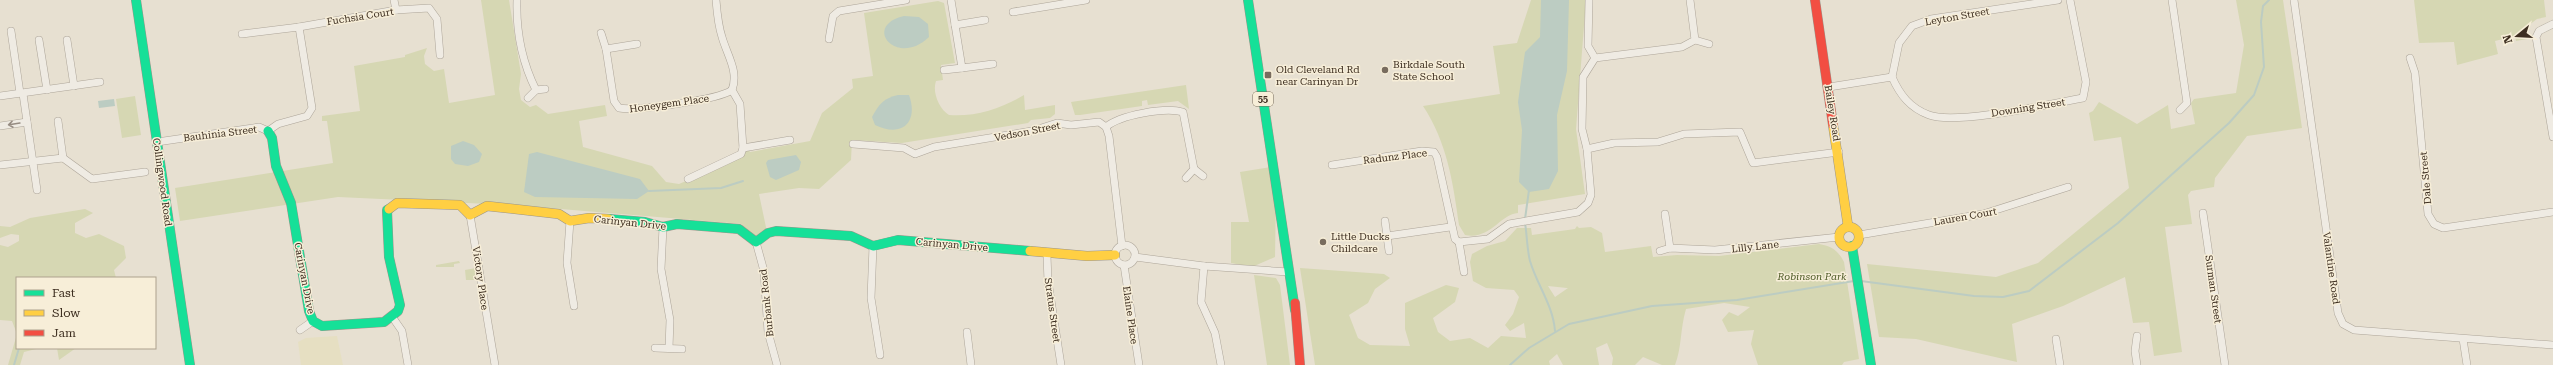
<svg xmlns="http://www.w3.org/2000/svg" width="2553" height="365" font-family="'Roboto Serif',serif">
<rect width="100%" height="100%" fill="#e7e0d1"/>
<path fill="#e6dfc2" d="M337,336l6,29h-42l-3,-23 8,-4z"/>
<g fill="#d6d7b3" fill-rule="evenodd">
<path d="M481,0h28l12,74 -2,15 2,11 9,7 6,-2 12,9 57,-9 2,11 -28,5 4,26 69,19 14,16 13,2 54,-23 11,-11 5,-1 1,3 60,-11 12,-28 31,-25 -1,-9 21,-3 -9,-63 74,-12 6,2 11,60 -14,2 2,15 -7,1c-4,11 3,28 13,34 27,2 53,-7 75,-20l1,15 30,-5v9l-5,4 -19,2 -3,3 -126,20 -50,-3 -1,20 -32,29 -20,-1 -40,6 8,38 -12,7 -11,-9 -2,-6 -230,-19 -174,-8 -158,24 -5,-33 158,-25 -6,-42h-5v-5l38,-5 -6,-45 51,-9v-2l22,-7 -3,8 1,8 9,7 10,-2 5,34 46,-8z"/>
<path d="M1531,0h55l-10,129 9,65 -67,11v8c-18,1 -27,27 -53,22l-6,-10c-6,-43 -12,-83 -36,-119l77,-12 -7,-48 24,-3z"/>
<path d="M2236,0h47l19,128 -55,8 -32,42 -1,9 -23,4 -3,4 4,29 -27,3 17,125 -28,4 -5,-34 -16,1 -8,-46 -62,29 -51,18 5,38 -101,-23 -37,-2 -12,-73 129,13 42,-14 91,-75 -8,-51 -27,4 -5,-28 4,-2 6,-9 38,22 31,-19 3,24 24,-5 -4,-21 3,-4 42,-6 8,-48z"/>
<path d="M2414,0h130l2,17 -9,2 -8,6 -2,14 -11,2 -1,-5 -20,5 3,13 -41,11 -3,-23 -35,1z"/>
<path d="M1186,85l3,24 -11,-8 -30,4 -1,-5 -5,1v5l-62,9h-5l-4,-13z"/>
<path d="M135,96l6,39 -19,3 -6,-39z"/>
<path d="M1271,167l5,29 -1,61 -23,10 -21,-4v-41h18l-9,-50z"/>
<path d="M85,209l8,4 -18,10v10l11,5 13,-4 25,12 2,12 -12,12 2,8h-99v56l-5,-13 -12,-1v-75l8,2 11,-6v-6l-8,-1 -11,4v-12l10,1 20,-9z"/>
<path d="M1577,226l2,2 12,-1 11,6 3,19 46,-6 2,11 24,-2 42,1 100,-12c12,2 19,6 25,18l15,97 -15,3 -2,3h-84l-7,-21 3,-14 -26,2 -6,-12 7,-8 9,4 12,-9 -26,-4 -38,6c-6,20 -4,38 -11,56h-13l-19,-8 -8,8h-23l1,-7 -6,-15 -11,5 3,17h-36l-6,-11 -8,7 1,4h-235l-15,-97 84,6 6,4 -15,11 -7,14 -19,12 9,23 12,7 40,1 -5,-17v-26l41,-18 13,3 -4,14 -22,16 5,14 12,9 20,-3 18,10 13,-12 25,2 -2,-15 -14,8 -5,-6 8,-11 6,-17 -5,-7 -28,-2 -13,-7 -3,-19 2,-8 15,-8 18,-5 12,-13h14l1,7 43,-6zM1548,286l19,2h1l-13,9z"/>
<path d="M459,261l1,2 -6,1v3h-18v-2z"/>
<path d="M476,268v12h-10l-1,-10z"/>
<path d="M1254,275l22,3 4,7 10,80h-23z"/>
<path d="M17,334v14h23l-16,4 -4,13h-12z"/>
<path d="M57,348h19l-17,12z"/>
</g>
<g fill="#bcccc2">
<path d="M1541,0h28l-2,71 -10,44 1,56 -9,18 -20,3 -10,-10 3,-52 -4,-28 7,-50 15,-15z"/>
<path d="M904,16l15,1 9,7 1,13c-32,31 -68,-11 -25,-21z"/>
<path d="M898,95h11c10,28 -8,43 -34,30l-3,-8c7,-13 12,-19 26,-22z"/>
<path d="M114,99l1,7 -16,2 -1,-7z"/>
<path d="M463,141l11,4 8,9 -3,8 -11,4 -13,-2 -4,-5v-13z"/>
<path d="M537,152l103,27 9,12 -12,8 -102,-2 -11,-5 5,-38z"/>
<path d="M796,155l5,7 -2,8 -23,10 -6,-3 -4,-14 2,-3z"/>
</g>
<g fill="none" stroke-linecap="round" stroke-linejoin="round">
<g stroke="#bcccc2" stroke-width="2">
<path d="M649,191l72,-3 22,-7"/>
<path d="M1525,219l4,-29"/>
<path d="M1525,223c2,12 2,26 5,38 7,24 23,44 25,70"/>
<path d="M1861,281l113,15 29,1 26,-6 89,-68 111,-100 25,-28 10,-28 -3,-45 2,-16 6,-6"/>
<path d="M14,365l5,-17"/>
<path d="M1510,365l19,-17 40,-24 83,-18 85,-6 117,-19"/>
</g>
<defs>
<g id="street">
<path d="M394,0l2,10"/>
<path d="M517,0c-1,32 5,62 19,90l-8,8"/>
<path d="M951,0l11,68 31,-4"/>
<path d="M2172,0l15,103 -7,7"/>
<path d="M2294,0l44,313 5,11 11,6 199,15"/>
<path d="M1013,12l73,-12"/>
<path d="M2553,24l-14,7 -3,6 17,100"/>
<path d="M955,25l30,-5"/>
<path d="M11,31l9,62"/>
<path d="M601,33l5,16 31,-5"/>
<path d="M242,34l57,-7 97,-17 33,-2 8,11 3,36"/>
<path d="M829,39l4,-23 6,-5 67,-11"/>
<path d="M39,40l8,50"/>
<path d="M67,40l7,46"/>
<path d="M1695,40l14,4"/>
<path d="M606,49l8,52 5,7c17,3 99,-8 113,-18"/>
<path d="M1595,58l87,-11 13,-7 -5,-40"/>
<path d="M2410,58l5,15 13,141 6,10 9,4 110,-16"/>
<path d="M944,70l18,-2"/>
<path d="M1892,77c8,18 18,31 37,38 27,10 121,-11 154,-17l3,-16 -16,-82"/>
<path d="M1892,77l7,-34 13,-17 19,-7 127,-19"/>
<path d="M1829,87l63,-10"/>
<path d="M536,90l9,-1"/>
<path d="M23,94l14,96"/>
<path d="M0,96l100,-14"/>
<path d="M58,121l5,37"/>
<path d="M0,126l27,-4"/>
<path d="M1106,127c14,-12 59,-20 77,-15l11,57"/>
<path d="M157,142l102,-15 9,4 10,-7 29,-8 5,-8 -13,-81"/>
<path d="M853,144l51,4 11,6 19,-7 98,-16 25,-8 14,2 28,-3 7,5 3,9 13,110"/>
<path d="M743,148l47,-8"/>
<path d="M1587,149l27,-6 44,-1 26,-8 56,-2 13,31 86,-11"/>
<path d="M0,165l63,-7 29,21 53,-7"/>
<path d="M1332,165l90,-14 12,1 3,5 18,82 4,3"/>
<path d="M1186,178l8,-9 9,7"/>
<path d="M688,179l53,-25 2,-6 -3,-44 -8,-14c7,-19 -5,-35 -10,-53 -4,-12 -5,-25 -6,-37"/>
<path d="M2203,213l22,152"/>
<path d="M1665,214l5,34"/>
<path d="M470,215l25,150"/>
<path d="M570,221l-3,42 7,43"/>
<path d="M1385,221l4,30"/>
<path d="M663,227l-2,42 9,51 -1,28"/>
<path d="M1859,235l124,-21 85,-27"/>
<path d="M1387,236l63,-9"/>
<path d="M756,242l8,29 4,61 9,33"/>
<path d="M1459,242l29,-3 21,-15 69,-12 10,-9 3,-8 -4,-46 -5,-20 1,-52 12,-19 -7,-12 1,-46"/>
<path d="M1459,242l5,30"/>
<circle cx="1125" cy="255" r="10"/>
<path d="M873,246l-2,52 9,57"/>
<path d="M1660,251l10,-3 45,2 124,-13"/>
<path d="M1047,256l1,25 13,84"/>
<path d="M1135,257l69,9 84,6"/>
<path d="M1124,265l15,100"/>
<path d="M1204,266l-3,36 14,31 6,32"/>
<path d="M393,318l9,13 6,34"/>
<path d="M300,330l13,-9"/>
<path d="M967,332l4,33"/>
<path d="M2137,336l-2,15 2,14"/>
<path d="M2056,339l4,26"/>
<path d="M2463,339l4,26"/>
<path d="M655,348l27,1"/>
</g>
<g id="fast">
<path d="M136,0l54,365"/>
<path d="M1248,0l47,310"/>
<path d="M268,131l4,7 4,28 15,37 18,108 4,10 9,5 62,-4 14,-11 2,-6 -11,-48 -2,-47 2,-1"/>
<path d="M609,219l36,3 18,5 14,-3 62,5 17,13 12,-9 8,-2 75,5 22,10 25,-6 132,11"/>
<path d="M1852,246l19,119"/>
</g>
<g id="slow">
<path d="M1833,125l15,101"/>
<path d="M389,209l8,-6 63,2 10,10 17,-9 72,8 11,7 19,-3 20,1"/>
<circle cx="1849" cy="237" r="10"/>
<path d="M1030,251l57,5 28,-1"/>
</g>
<g id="jam">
<path d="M1815,0l18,125"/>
<path d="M1295,303l5,62"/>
</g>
</defs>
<use href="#street" stroke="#ada599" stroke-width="8"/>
<use href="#fast" stroke="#9c958a" stroke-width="10"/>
<use href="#slow" stroke="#9c958a" stroke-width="10"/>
<use href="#jam" stroke="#9c958a" stroke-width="10"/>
<use href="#street" stroke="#efebe3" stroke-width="7"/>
<use href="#fast" stroke="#16e098" stroke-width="9"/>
<use href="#slow" stroke="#ffcf43" stroke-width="9"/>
<use href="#jam" stroke="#f24e42" stroke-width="9"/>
</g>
<defs><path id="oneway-shaft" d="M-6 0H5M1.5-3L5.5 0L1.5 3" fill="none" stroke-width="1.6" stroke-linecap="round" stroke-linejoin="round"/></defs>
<use stroke="#968c82" href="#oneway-shaft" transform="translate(14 124) rotate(171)"/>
<g fill="#786c5e" stroke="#f7eed8" stroke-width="1.5">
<circle cx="1385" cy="70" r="4"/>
<rect x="1264" y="71" width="8" height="8" rx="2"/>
<circle cx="1323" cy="242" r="4"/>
</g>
<g text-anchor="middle" stroke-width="3" stroke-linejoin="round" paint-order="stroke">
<rect fill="#f7eed8" stroke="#756857" stroke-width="1" x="1253" y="92" width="20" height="14" rx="3"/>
<g font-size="9" font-weight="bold" fill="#3d2e20">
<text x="1263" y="102">55</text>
</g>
<g font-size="10" fill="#3d2e20" stroke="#f7eed8">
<text transform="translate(360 16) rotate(-9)" y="4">Fuchsia Court</text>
<text transform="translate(1957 16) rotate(-10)" y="4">Leyton Street</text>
<text transform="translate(669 103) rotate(-8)" y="4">Honeygem Place</text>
<text transform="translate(2028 107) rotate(-9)" y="4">Downing Street</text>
<text transform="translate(1833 113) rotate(81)" y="4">Bailey Road</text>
<text transform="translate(1027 131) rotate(-11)" y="4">Vedson Street</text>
<text transform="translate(220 133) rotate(-7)" y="4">Bauhinia Street</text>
<text transform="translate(1395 156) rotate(-7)" y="4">Radunz Place</text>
<text transform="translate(2425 178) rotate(-95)" y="4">Dale Street</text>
<text transform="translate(163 182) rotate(82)" y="4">Collingwood Road</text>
<text transform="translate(1965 216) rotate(-10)" y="4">Lauren Court</text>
<text transform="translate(630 222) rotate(6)" y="4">Carinyan Drive</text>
<text transform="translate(952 244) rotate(5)" y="4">Carinyan Drive</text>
<text transform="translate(1755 246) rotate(-6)" y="4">Lilly Lane</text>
<text transform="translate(2332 268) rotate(82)" y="4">Valantine Road</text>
<text transform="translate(305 278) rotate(79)" y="4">Carinyan Drive</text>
<text transform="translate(481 278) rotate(82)" y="4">Victory Place</text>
<text transform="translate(2214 289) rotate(82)" y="4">Surman Street</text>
<text transform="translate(766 303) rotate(-96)" y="4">Burbank Road</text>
<text transform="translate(1053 310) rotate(82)" y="4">Stratus Street</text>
<text transform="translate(1131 315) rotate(82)" y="4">Elaine Place</text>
</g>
<g font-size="10" fill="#3d2e20" stroke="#f7eed8" text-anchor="start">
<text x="1393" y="68">Birkdale South<tspan x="1393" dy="12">State School</tspan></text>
<text x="1276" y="73">Old Cleveland Rd<tspan x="1276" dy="12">near Carinyan Dr</tspan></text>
<text x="1331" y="240">Little Ducks<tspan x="1331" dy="12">Childcare</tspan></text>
</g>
<g font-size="10" font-style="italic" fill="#4d5a26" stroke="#f7eed8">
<text x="1812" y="280">Robinson Park</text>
</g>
</g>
<rect x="16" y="277" width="140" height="72" fill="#f7eed8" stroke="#ada18e"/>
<rect x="24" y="290" width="20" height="6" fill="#16e098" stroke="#ada18e"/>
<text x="52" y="297" font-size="12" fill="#3d2e20">Fast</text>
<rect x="24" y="310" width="20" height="6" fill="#ffcf43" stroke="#ada18e"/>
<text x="52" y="317" font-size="12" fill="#3d2e20">Slow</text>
<rect x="24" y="330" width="20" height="6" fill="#f24e42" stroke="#ada18e"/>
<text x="52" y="337" font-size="12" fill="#3d2e20">Jam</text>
<g transform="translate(2517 36) rotate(252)" stroke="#f7eed8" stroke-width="3" paint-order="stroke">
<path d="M0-3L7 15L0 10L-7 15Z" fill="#3d2e20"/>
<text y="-6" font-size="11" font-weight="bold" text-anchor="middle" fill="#3d2e20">N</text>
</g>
</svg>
